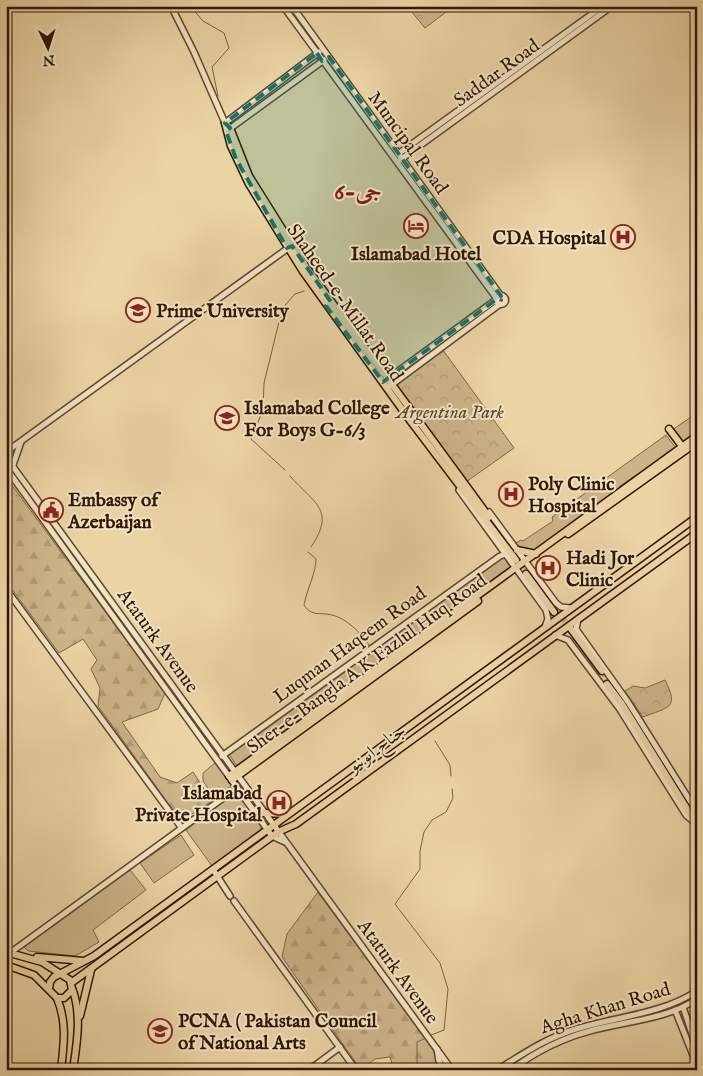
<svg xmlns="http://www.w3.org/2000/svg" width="703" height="1076" font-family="'IM FELL English',Amiri,serif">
<defs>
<pattern id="forest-firs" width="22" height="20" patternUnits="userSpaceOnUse" patternTransform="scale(1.25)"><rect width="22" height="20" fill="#cbb488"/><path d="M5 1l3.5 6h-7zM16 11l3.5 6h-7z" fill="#af9a74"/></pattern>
<pattern id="park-crowns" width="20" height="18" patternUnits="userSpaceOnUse" patternTransform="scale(1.25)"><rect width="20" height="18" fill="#cbb488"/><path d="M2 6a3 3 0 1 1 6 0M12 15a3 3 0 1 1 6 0" fill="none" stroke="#af9a74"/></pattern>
</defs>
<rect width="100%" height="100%" fill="#ebd4a4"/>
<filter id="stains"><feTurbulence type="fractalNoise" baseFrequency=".004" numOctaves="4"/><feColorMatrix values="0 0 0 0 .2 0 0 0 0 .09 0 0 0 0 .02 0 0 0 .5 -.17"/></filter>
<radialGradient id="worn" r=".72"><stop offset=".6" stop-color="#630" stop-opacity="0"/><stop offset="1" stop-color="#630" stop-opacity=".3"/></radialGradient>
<g fill="#cbb488" stroke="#7e6644">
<path d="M697,413v19l-15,11 -10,-13z"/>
<path d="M666,435l10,13 -56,38 -3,5 -81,59 -17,-2 -3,-5 5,-3 2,1 30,-20 -1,-4z"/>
<path d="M503,556l9,12 -273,201 -11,-16z"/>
<path d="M216,762l15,24 -16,12 -12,-17v-8z"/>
<path d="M235,793l5,2 21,29v5l-49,37 -26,-36z"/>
<path d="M181,835l13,20 -40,28 -14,-20z"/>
<path d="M130,870l16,20 -53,40 6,12 -24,14 -47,-5 -4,-4z"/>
</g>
<g fill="url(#forest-firs)" stroke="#7e6644">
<path d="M6,477l159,216 -7,16 -36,13 38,55 17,6 16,-11 19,29 -31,20 -83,-115 2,-18 -9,-19 6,-9 -14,-21 -24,14 -53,-72v-73l7,-6 -7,-9z"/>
<path d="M318,892l113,155 14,23h-51l-4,-13 -15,2 -14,11 -79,-113 5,-23z"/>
</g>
<g fill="url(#park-crowns)" stroke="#7e6644">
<path d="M417,6h37l-29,22 -14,-17z"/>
<path d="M443,350l71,98 -48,34 -71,-97z"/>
<path d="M665,680c15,29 3,27 -22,37l-18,-26 8,-5 12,2z"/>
</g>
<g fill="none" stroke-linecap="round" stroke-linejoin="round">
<g stroke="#7a6242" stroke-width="1">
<path d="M190,6l13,15 21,12 5,15 -17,19 6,29"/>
<path d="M285,470l-34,-31 12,-29 1,-27 16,-65 6,-14 9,-10 9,-3"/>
<path d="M290,476c25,28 46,34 21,71"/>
<path d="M308,552l8,7c0,14 -9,30 -12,46 8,12 15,7 28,10 14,3 29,18 37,30"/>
<path d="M372,650l6,8"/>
<path d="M435,741l15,24 1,11"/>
<path d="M431,1035l13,-5 4,-41 -8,-26 -45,-59 25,-35v-18l4,-19 8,-12 14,-8 7,-14 -1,-9"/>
<path d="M417,1070v-28l9,-4"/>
</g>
<g stroke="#c6ae83" stroke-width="6" stroke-dasharray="6 3" stroke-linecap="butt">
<path d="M519,558l9,13"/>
<path d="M556,610l15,19"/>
<path d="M602,671l8,11"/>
</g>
<defs>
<g id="minor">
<path d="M171,6l23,46 31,71 94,-71"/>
<path d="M283,6l214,293 -111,81"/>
<path d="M292,6l209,290"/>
<path d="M228,130l96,-70"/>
<path d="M398,154l205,-148"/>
<path d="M400,160l212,-154"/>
<circle cx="501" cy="300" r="4.5"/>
<path d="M390,386l110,-82"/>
<path d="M6,452l285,-206"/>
<path d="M6,457l446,613"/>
<path d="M13,465l8,-23"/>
<path d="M6,468l266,368 13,6"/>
<path d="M459,490l87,120 2,9 -3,8"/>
<path d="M489,512l67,91 5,4 10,1"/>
<path d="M6,589l175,238"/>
<path d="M578,619l-2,10 52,73 69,110"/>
<path d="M555,635l13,5 51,68 67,107 7,6"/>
<path d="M222,756l278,-200 6,-2"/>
<path d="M214,871l16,25"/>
<path d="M234,901l122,169"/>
<path d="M10,953l227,-165"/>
<path d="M683,1007l14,42"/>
<path d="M675,1010l22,55"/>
<path d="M437,1049l2,12 5,9"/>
<path d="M309,1070l31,-23"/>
<path d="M497,1070c26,-16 49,-32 79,-41 39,-12 86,-15 121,-38"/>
<path d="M511,1070c24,-18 49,-31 79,-39 35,-10 76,-11 107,-32"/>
</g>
<g id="major">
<path d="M225,123l6,23 18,38 53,86 110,153 104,137"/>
<path d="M225,123l5,5 19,48 57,91 183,250"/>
<path d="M669,429l16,21"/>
<path d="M568,534l129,-92"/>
<path d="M517,550l19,4"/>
<path d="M526,574l28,38"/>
<path d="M571,629l31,42"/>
<path d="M607,684l15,20 75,121"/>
<path d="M229,776l468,-340"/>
<path d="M232,780l246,-179"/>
<path d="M263,813l24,1"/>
<path d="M6,952l36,10 28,18 2,10 -8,8h-7l-23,-23 -28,-10"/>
<path d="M37,957l47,4"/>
<path d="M71,983l207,-151 18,-8 401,-291"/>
<path d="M72,988c10,26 5,55 1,82"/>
<path d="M49,989l1,-7 4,-5 40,-21 603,-439"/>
<path d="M57,998c10,24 7,46 4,72"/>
<path d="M80,1016l11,-46"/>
</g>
</defs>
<use href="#minor" stroke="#5f462a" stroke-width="8"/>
<use href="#major" stroke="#301701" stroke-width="9"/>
<use href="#minor" stroke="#f2e3c4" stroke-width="5"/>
<use href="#major" stroke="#ebd4a4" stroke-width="6"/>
</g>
<path fill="#0f766e" fill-opacity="0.2" stroke="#0f766e" stroke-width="4" stroke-dasharray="10 6" stroke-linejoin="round" d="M317,53l5,8 7,-4 172,239 -118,86 -57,-76 5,-4 -39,-56 -5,2 -51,-89 -10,-28 4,-3 -5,-5z"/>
<defs>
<symbol id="hotel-ring" viewBox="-11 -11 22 22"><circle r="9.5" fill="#f2e3c4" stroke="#8f2418" stroke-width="1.5"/><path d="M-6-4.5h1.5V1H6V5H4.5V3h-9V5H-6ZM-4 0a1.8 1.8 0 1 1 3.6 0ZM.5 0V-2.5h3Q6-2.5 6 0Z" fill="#8f2418"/></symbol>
<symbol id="hospital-ring" viewBox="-11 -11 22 22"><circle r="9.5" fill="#f2e3c4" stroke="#8f2418" stroke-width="1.5"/><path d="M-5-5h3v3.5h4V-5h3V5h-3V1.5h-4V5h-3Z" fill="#8f2418"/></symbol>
<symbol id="university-ring" viewBox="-11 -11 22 22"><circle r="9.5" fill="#f2e3c4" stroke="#8f2418" stroke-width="1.5"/><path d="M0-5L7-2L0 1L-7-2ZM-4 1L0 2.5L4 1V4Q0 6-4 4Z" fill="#8f2418"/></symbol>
<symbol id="civic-ring" viewBox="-11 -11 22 22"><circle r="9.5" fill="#f2e3c4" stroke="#8f2418" stroke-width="1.5"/><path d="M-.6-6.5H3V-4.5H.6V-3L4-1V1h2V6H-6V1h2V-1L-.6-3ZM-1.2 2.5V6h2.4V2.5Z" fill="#8f2418"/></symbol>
</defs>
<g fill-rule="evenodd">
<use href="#hotel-ring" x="402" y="212" width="28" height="28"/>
<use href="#hospital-ring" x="609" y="223" width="28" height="28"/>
<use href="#university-ring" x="124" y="296" width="28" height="28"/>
<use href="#university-ring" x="213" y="404" width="28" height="28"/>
<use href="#hospital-ring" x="497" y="480" width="28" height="28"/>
<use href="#civic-ring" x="37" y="496" width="28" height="28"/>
<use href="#hospital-ring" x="534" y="554" width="28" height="28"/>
<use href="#hospital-ring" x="265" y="789" width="28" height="28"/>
<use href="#university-ring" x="146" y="1017" width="28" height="28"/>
</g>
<g text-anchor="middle" stroke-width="4" stroke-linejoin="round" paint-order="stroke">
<g font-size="19" fill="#301701" stroke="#f2e3c4">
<text transform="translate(496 72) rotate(-36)" y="7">Saddar Road</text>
<text transform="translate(409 142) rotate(54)" y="7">Muncipal Road</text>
<text transform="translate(346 302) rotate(55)" y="7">Shaheed-e-Millat Road</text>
<text transform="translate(159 640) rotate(54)" y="7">Ataturk Avenue</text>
<text transform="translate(349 644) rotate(-36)" y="7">Luqman Haqeem Road</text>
<text transform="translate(366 663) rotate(-36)" y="7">Sher-e-Bangla A K Fazlul Huq Road</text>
<text transform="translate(376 747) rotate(-36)" y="7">جناح ایونیو</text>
<text transform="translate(399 971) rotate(54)" y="7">Ataturk Avenue</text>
<text transform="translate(605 1007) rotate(-17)" y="7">Agha Khan Road</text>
</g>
<g font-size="19" font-weight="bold" fill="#301701" stroke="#f2e3c4" text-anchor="start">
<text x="606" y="244" text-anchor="end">CDA Hospital</text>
<text x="416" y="260" text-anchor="middle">Islamabad Hotel</text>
<text x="156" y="317">Prime University</text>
<text x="244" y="414">Islamabad College<tspan x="244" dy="22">For Boys G-6/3</tspan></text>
<text x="528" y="490">Poly Clinic<tspan x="528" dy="22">Hospital</tspan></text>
<text x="68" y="506">Embassy of<tspan x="68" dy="22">Azerbaijan</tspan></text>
<text x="566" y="564">Hadi Jor<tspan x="566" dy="22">Clinic</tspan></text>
<text x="262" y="799" text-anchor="end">Islamabad<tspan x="262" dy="22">Private Hospital</tspan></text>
<text x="178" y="1027">PCNA ( Pakistan Council<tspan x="178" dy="22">of National Arts</tspan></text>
</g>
<g font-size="19" font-style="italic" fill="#5e462a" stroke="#f2e3c4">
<text x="450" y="418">Argentina Park</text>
</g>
<g font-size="24" font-weight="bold" fill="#7a1f14" stroke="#f2e3c4">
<text x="358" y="199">جی-6</text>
</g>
</g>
<rect width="703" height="1076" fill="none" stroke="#ebd4a4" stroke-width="25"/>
<rect x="8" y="8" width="688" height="1061" fill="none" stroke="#301701" stroke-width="2.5"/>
<rect x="12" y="12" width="678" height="1051" fill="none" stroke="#301701"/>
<g transform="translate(48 48) rotate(176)" stroke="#f2e3c4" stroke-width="4" paint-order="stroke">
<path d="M0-4L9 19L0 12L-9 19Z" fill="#301701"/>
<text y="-8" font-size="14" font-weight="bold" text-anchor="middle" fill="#301701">N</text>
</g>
<rect width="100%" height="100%" filter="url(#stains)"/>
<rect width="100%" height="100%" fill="url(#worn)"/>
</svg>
